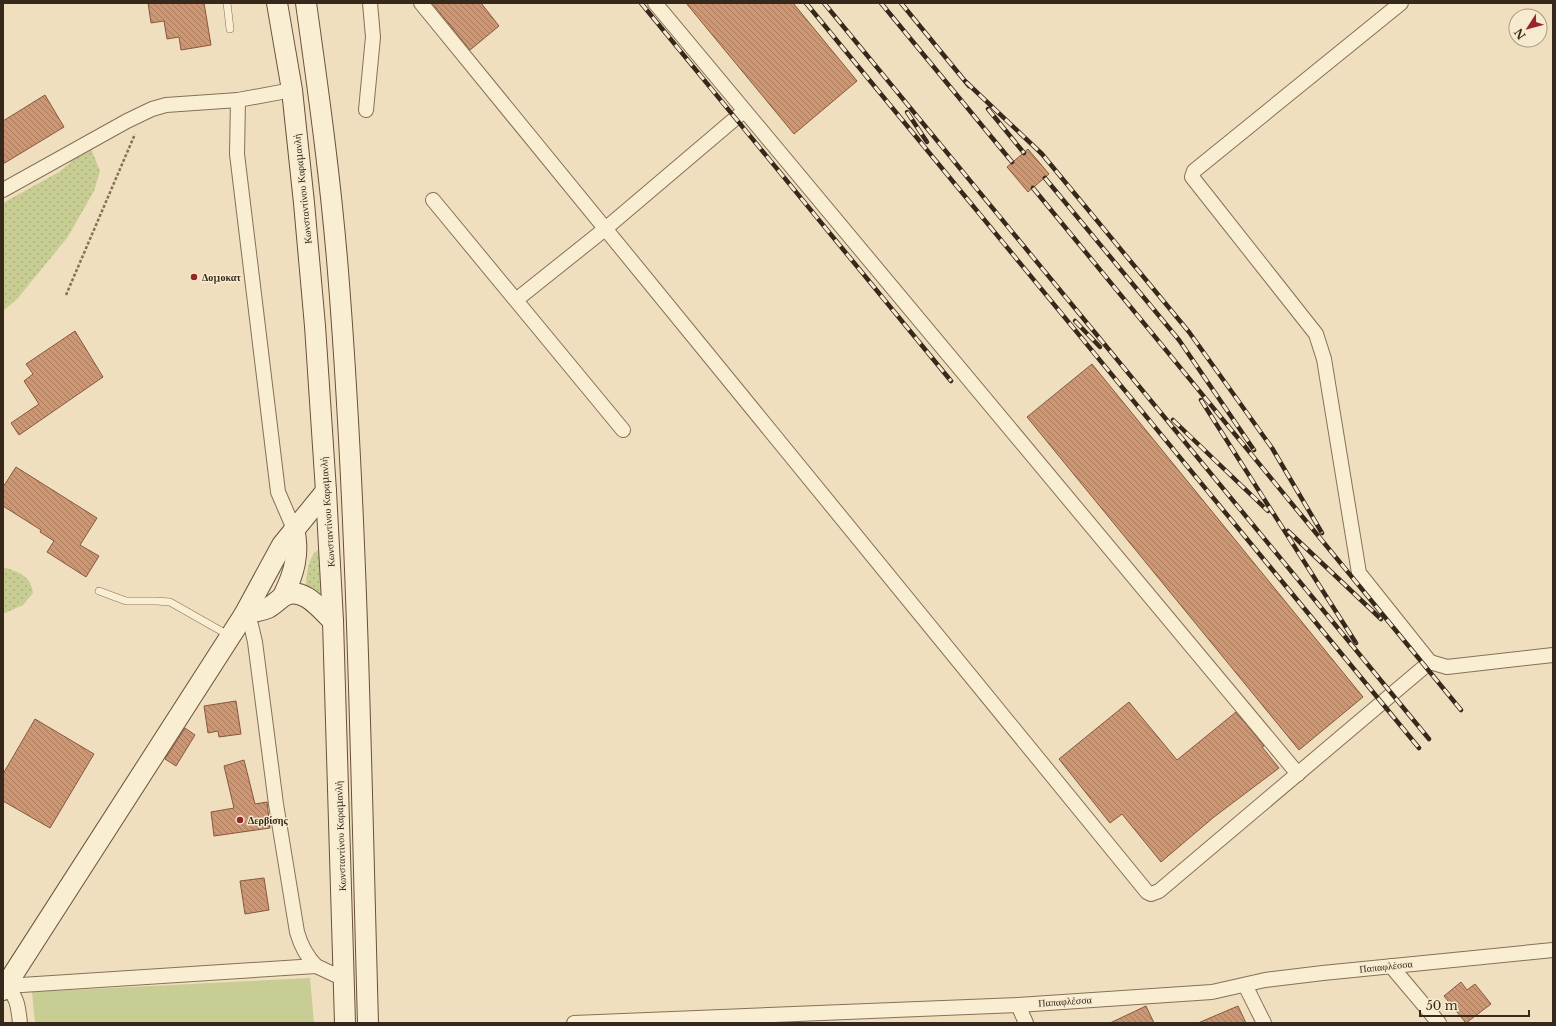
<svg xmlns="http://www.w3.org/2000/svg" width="1556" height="1026" font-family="'Libre Baskerville',serif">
<defs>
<pattern id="grass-dots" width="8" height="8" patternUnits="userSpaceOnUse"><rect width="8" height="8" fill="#c7cd93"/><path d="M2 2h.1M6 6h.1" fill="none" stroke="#acb07e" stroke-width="1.8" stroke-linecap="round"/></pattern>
<pattern id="building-back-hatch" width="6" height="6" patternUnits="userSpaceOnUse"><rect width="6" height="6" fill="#ce9774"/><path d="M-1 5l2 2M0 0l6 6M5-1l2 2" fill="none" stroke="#a87b5e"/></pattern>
</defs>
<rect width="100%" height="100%" fill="#efdfbf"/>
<g fill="url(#grass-dots)">
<path d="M90,146l10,25 -6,20 -27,47 -50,61 -14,12v-108l56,-31 11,-9 4,-7z"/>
<path d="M318,550l1,5 2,47 -15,-15c0,-11 2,-31 12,-37z"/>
<path d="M3,567c15,5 28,8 30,26l-10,12 -20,9z"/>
</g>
<path fill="#c7cd93" d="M310,978l4,45h-279l-3,-31z"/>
<g fill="url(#building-back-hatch)" stroke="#87583c">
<path d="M148,3h56l7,42 -30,5 -2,-13 -12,2 -3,-18 -13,2z"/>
<path d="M432,3h49l18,23 -29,24z"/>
<path d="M686,3h107l64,78 -63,53z"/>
<path d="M45,95l19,32 -61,37v-43z"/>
<path d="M1028,149l21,25 -21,18 -21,-25z"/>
<path d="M75,331l28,46 -84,58 -8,-12 28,-19 -15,-23 9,-7 -7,-10z"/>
<path d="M1092,364l271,333 -64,53 -272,-333z"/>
<path d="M16,467l81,51 -17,27 19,11 -13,21 -39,-25 7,-11 -14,-9 1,-2 -38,-24v-19z"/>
<path d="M236,701l5,33 -22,3 -1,-6 -10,2 -4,-27z"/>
<path d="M1129,702l48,58 59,-48 28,34 -2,1 17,21 -65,49 -53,45 -39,-48 -12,9 -51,-64z"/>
<path d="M35,719l59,35 -44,74 -47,-27v-27z"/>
<path d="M185,728l10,7 -19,31 -11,-7z"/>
<path d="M244,760l11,44 12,-2 3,26 -56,8 -3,-24 23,-4 -10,-42z"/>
<path d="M264,878l5,32 -24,4 -5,-33z"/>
<path d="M1461,982l6,8 8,-6 16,20 -25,19 -22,-27z"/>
<path d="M1146,1006l8,17h-44z"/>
<path d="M1238,1006l8,17h-48z"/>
</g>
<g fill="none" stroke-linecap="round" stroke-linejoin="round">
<defs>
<g id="lane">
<path d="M227,3l3,26"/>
<path d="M99,591l27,10h30l14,1 60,34"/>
</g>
<g id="street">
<path d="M421,3l726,889 4,2 8,-3 271,-229 17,5 106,-12"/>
<path d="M655,3l643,771"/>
<path d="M1401,3l-207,168 -2,6 124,157 8,25 35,214 71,89"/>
<path d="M238,100l-1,54 41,338 16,37"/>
<path d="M366,110l7,-73 -3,-34"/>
<path d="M3,190l124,-69 25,-12 14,-4 72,-5 54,-10"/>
<path d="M433,200l190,230"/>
<path d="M516,300l89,-71 139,-118"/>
<path d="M244,615l7,10 4,17 21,162 21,128c4,14 9,24 19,34"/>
<path d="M1391,966l48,57"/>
<path d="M1245,985l19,38"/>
<path d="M6,986l310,-20 28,13"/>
<path d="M6,986c12,12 12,21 14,37"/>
<path d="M1018,1005l8,18"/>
<path d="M574,1023l444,-18 194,-13 53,-12 58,-7 230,-23"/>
</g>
<g id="secondary">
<path d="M277,3l15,87 12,113 11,123 11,165 7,130 12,402"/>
<path d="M306,3c13,93 26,187 33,281 19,246 22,493 29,739"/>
<path d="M283,596c11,-22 17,-43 11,-67"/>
<path d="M244,615c8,-3 17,-4 24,-7 7,-4 12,-10 18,-13 18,-8 35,15 47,26"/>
<path d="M3,990l241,-375 38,-70 44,-54"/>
</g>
</defs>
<use href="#lane" stroke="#877057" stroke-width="8"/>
<use href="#street" stroke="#877057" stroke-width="16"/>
<use href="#secondary" stroke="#69513a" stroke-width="22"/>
<path stroke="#877057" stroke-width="2.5" stroke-dasharray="3 2" stroke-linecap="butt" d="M66,295l69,-161"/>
<use href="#lane" stroke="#f9edd2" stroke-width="7"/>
<use href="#street" stroke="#f9edd2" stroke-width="14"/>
<use href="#secondary" stroke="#f9edd2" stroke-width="20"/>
<defs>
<g id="rail">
<path d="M641,3l310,378"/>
<path d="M806,3l613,745"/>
<path d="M824,3l605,736"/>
<path d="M881,3l131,159"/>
<path d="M901,3l68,83"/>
<path d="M966,82l76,72 147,178 83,116 50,85"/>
<path d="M988,109l36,44"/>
<path d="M907,112l20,30"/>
<path d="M1045,178l134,162 75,110"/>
<path d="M1033,188l428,522"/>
<path d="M1075,321l25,26"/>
<path d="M1201,400l155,243"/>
<path d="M1173,420l95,91"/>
<path d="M1288,531l93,88"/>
</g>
</defs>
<use href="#rail" stroke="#37281c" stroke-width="4.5"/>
<use href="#rail" stroke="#f6eacf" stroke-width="3" stroke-dasharray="9" stroke-linecap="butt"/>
</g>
<g fill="#982629" stroke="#f6eacf" stroke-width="1.5">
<circle cx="194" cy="277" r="4"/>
<circle cx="240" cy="820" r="4"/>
</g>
<g text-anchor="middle" stroke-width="3" stroke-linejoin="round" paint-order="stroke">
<g font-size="10" fill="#37281c" stroke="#f6eacf">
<text transform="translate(302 189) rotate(-96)" y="4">Κωνσταντίνου Καραμανλή</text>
<text transform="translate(327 512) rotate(-94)" y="4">Κωνσταντίνου Καραμανλή</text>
<text transform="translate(340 836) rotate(-92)" y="4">Κωνσταντίνου Καραμανλή</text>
<text transform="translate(1386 966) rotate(-6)" y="4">Παπαφλέσσα</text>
<text transform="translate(1065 1001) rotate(-4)" y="4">Παπαφλέσσα</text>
</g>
<g font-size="10" font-weight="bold" fill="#37281c" stroke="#f6eacf" text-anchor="start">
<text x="202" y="281">Δομοκατ</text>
<text x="248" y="824">Δερβίσης</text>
</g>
</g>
<rect width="1556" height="1026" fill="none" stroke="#37281c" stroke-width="8"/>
<g transform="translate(1528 28) rotate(234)"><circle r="19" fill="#f6eacf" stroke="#aa9c87"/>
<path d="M0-3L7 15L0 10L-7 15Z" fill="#982629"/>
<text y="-6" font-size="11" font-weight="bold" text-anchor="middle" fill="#37281c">N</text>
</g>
<path d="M1420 1010v6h109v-6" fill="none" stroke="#37281c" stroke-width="2"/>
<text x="1426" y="1010" font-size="12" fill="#37281c" stroke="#f6eacf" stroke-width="3" paint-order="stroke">50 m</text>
</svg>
